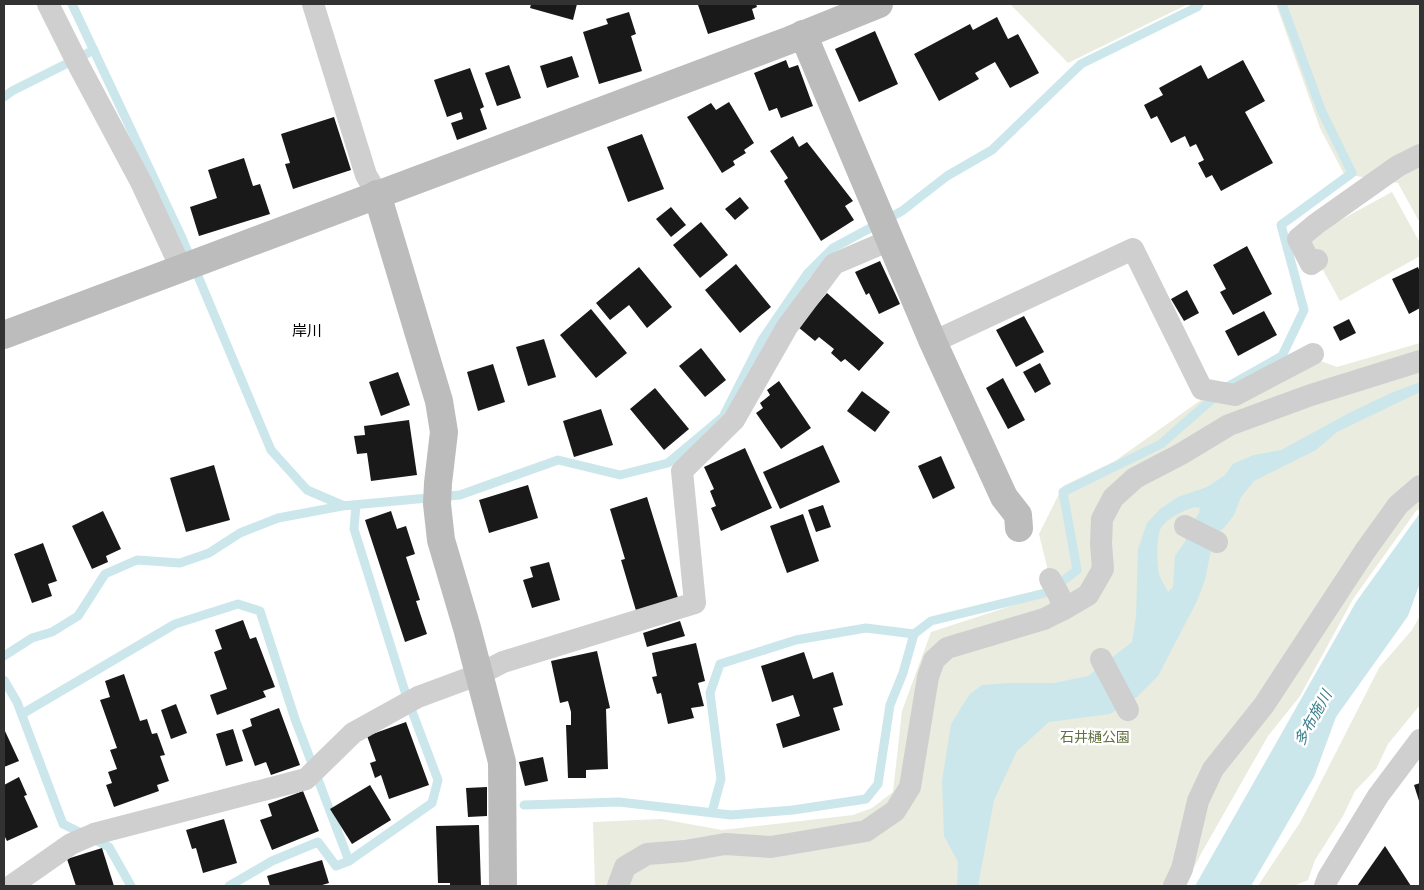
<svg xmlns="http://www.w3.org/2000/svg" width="1424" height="890" font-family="Figtree,'Noto Sans JP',sans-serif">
<rect width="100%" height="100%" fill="#fff"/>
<g fill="#e9ecde">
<path d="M1010,4h178l-120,59z"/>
<path d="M1276,4h144v219l-22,-40 -54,-9 -24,-46z"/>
<path d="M1392,192l28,51v13l-80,45 -34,-62z"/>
<path d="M1420,343v165l-4,3 -63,88 -53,97 -32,40 -66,116 -18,34h-589l-2,-64 68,-3 61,11 131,-15 19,-7 21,-16 9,-81 29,-79 114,-37 5,-16 -11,-45 24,-48 52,-25 86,-61 114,-41 22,8z"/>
<path d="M1420,616v89l-32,39 -12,25 -21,22 -12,25 -28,44 -7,20 -14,6h-36l43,-65 78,-153 33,-38z"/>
</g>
<g fill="#cbe7ec" fill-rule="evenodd">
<path d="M1420,382v10l-83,40 -21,18 -62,31 -13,16 -7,18 -10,13 -10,7 -9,45 -8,21 -39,75 -21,21 -27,17 -61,8 -32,29 -23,49 -16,86h-21l1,-24 -14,-26 -2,-55 9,-57 18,-29 13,-10 28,-2h44l34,-7 44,-34 4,-25 2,-68 9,-26 13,-14 18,-12 29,-10 18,-12 8,-11 21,-9 27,-5 70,-38 40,-19zM1194,507l6,1 -1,5 -10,15 -4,14 -10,14 -2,31 -5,5c-3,-6 -7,-12 -9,-18 -2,-10 -3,-38 2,-46 7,-11 22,-17 33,-21z"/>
<path d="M1420,513v70l-12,33 -72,101 -22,60 -63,109h-56l161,-284z"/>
</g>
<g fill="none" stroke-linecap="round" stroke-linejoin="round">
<g stroke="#cbe7ec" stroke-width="9">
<path d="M72,4l110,234 89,212 36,40 35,15"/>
<path d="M4,97l8,-6 82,-41"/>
<path d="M1227,387l55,-31 22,-46 -23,-85 71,-52 -30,-61 -40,-108"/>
<path d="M4,656l28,-18 20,-6 26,-16 27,-42 32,-14 43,3 29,-10 31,-20 38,-15 64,-12 118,-11 98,-35 62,15 48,-12 55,-46 39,-77 45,-66 26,-26 69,-37 45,-35 45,-26 89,-86 116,-57 2,-3"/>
<path d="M4,680l13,22 46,122 46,23 22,39"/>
<path d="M22,714l153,-90 63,-20 22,7 35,108 54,142"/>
<path d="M524,805l95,-3 112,13 62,-5 73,-11 12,-15 12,-79 13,-32 11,-39 17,-13 118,-29 28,-22 -14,-78 98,-48 56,-49"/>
<path d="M712,812l9,-33 -11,-86 10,-29 76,-24 70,-12 48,6"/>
<path d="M229,886l43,-25 46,-19 18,24 13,-5 83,-58 6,-23 -31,-82 -53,-169 2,-24"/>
</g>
</g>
<g fill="#191919">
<path d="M531,4h46l-4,16 -43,-12z"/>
<path d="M701,4h55l1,3 -5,2 3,10 -47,15 -10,-29z"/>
<path d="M629,12l7,22 -5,2 11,35 -43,13 -16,-52 25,-8 -2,-5z"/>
<path d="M997,17l11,22 10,-5 21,39 -29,15 -15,-26 -20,11 4,6 -40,22 -25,-47 56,-30 3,6z"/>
<path d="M875,31l23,53 -39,18 -24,-53z"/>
<path d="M572,56l7,21 -32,11 -7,-22z"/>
<path d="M786,60l3,8 9,-3 15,41 -32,12 -4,-10 -8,3 -15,-38z"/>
<path d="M1243,60l22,41 -20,11 28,51 -52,28 -9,-16 -6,3 -8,-15 6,-3 -8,-16 -6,3 -5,-11 -14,7 -14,-27 -6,3 -7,-14 19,-10 -4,-7 42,-23 7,14z"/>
<path d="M509,65l12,33 -24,8 -12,-33z"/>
<path d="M470,68l14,39 -4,2 7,20 -30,11 -6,-17 12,-4 -2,-7 -14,5 -13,-37z"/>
<path d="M729,102l25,41 -10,7 2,3 -13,8 2,4 -13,8 -35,-56 24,-14 5,7z"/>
<path d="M334,117l17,53 -58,19 -8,-25 5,-1 -9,-29z"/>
<path d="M642,134l22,55 -36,13 -21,-55z"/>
<path d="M793,136l6,11 8,-5 46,59 -8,5 9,14 -33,21 -37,-60 4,-3 -18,-27z"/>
<path d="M244,158l9,28 7,-2 10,30 -71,22 -9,-29 27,-9 -9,-28z"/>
<path d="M740,197l9,11 -14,12 -10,-11z"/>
<path d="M671,207l15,18 -15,12 -15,-18z"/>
<path d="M701,222l27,33 -28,23 -27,-33z"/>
<path d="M1247,246l25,48 -39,21 -13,-23 6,-3 -13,-24z"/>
<path d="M880,261l20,43 -21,10 -10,-21 -3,2 -11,-23z"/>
<path d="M736,264l35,43 -31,26 -35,-43z"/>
<path d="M639,267l33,40 -25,21 -18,-23 -19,15 -14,-17z"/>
<path d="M1418,267l2,5v36l-11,6 -17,-35z"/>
<path d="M1187,290l12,23 -15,8 -13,-22z"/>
<path d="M827,293l57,50 -25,28 -14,-12 -4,3 -10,-9 3,-4 -15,-12 -4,4 -17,-14z"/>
<path d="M591,309l36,44 -31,25 -36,-43z"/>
<path d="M1264,311l13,24 -39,21 -13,-25z"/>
<path d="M1024,316l20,36 -28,15 -20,-37z"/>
<path d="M1349,319l7,14 -16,8 -7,-14z"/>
<path d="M544,339l12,38 -28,9 -12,-39z"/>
<path d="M701,348l25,32 -21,17 -26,-31z"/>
<path d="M1040,363l11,21 -16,9 -12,-21z"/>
<path d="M493,364l12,38 -27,9 -11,-39z"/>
<path d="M398,372l12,33 -29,11 -12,-34z"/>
<path d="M1003,378l22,42 -17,9 -22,-41z"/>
<path d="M779,381l32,47 -30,21 -25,-36 7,-5 -3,-5 10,-8 -3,-5z"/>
<path d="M655,388l34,41 -25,21 -34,-41z"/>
<path d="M862,391l28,21 -15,20 -28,-21z"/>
<path d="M601,409l12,36 -39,12 -11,-36z"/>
<path d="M409,420l8,55 -46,6 -4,-28 -10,1 -3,-18 11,-1 -1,-9z"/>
<path d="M823,445l17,37 -60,27 -17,-37z"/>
<path d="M745,448l27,60 -51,23 -10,-23 5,-2 -6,-15 4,-2 -10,-22z"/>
<path d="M941,456l14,32 -22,11 -15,-33z"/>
<path d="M214,465l16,55 -44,12 -16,-54z"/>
<path d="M528,485l10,33 -49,15 -10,-33z"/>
<path d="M647,497l32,104 -42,13 -16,-54 4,-1 -15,-50z"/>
<path d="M823,505l8,22 -15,5 -8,-22z"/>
<path d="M103,511l18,38 -15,7 2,6 -16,7 -20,-43z"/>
<path d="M391,511l6,18 9,-3 9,28 -9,3 14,43 -4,1 11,33 -22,8 -40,-122z"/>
<path d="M803,514l16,47 -32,12 -17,-47z"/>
<path d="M43,543l14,38 -9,3 4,12 -20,7 -18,-49z"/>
<path d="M549,562l11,38 -28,8 -9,-28 10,-3 -3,-10z"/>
<path d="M243,620l7,19 6,-2 19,50 -12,4 3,6 -49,18 -7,-20 17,-6 -13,-37 8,-3 -7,-19z"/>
<path d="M680,621l5,15 -38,11 -4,-14z"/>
<path d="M696,643l9,38 -7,2 6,23 -13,2 3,10 -26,6 -7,-31 -4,1 -5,-17 5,-1 -5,-23z"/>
<path d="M597,651l13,57 -4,1 2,60 -22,1v8h-18l-2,-53h5v-13l-3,-11 -8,2 -9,-42z"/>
<path d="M804,652l9,27 20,-7 10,33 -10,3 7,22 -57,18 -7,-24 24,-8 -7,-21 -21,7 -11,-36z"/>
<path d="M124,674l16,47 7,-2 5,15 5,-1 8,22 -5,1 9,25 -12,4 2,6 -45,16 -8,-22 6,-2 -4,-11 9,-3 -7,-19 7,-2 -17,-48 10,-3 -5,-16z"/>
<path d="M176,704l11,29 -16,6 -10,-29z"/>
<path d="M279,708l21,57 -29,10 -5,-13 -11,4 -13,-36 10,-4 -2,-7z"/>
<path d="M406,722l23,63 -40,14 -8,-24 -6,3 -5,-15 6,-2 -9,-25z"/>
<path d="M4,729l15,32 -15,6z"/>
<path d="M233,729l10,32 -17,5 -10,-32z"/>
<path d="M543,757l5,24 -23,5 -6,-24z"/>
<path d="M19,777l8,18 -3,1 14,31 -31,14 -3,-6v-50z"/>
<path d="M1420,783v21l-6,-19z"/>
<path d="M370,785l21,35 -39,24 -22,-35z"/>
<path d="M487,787v29l-19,1 -2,-29z"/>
<path d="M303,791l16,40 -47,19 -12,-30 12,-4 -4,-12z"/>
<path d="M224,819l13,44 -34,10 -7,-25 -4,1 -6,-19z"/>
<path d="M479,825l2,61h-31v-3h-12l-2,-57z"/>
<path d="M1385,846l26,40h-54z"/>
<path d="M102,848l12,38h-38l-9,-27z"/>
<path d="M322,860l7,23 -10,3h-49l-3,-10z"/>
</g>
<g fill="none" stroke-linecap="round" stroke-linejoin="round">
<g stroke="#cfcfcf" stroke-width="22">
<path d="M48,4l31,62 62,116 40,86"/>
<path d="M313,4l53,171 11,19"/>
<path d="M1317,260l-6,4 -13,-25 18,-15 82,-58 22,-11"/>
<path d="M933,342l200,-93 69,140 33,6 78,-41"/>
<path d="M1185,526l32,16"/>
<path d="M1050,579l9,16 5,14"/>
<path d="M1101,659l27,51"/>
<path d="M11,886l60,-42 23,-10 212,-55 47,-46 65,-36 62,-23 23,-12 192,-59 -13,-132 52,-51 53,-93 47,-63 56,-24"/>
<path d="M618,886l7,-19 22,-13 38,-3 40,-7 46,3 95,-16 29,-20 15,-24 18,-110 6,-17 13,-12 97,-29 20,-10 24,-14 15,-26 -2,-25 1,-25 11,-21 22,-20 46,-24 48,-29 82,-30 109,-34"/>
<path d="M1174,886l8,-17 16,-68 15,-32 51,-64 101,-154 33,-46 22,-19"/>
<path d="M1325,886l3,-8 50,-82 42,-56"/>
</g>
<g stroke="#bcbcbc" stroke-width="28">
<path d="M803,34l130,308 71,155 14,18 1,13"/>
<path d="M377,194l62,207 5,31 -6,51 -1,21 4,36 26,88 35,134 1,124"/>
<path d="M4,335l786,-295 89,-36"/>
</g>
</g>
<g text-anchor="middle" stroke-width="5" stroke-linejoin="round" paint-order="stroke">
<g font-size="14" fill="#61703e" stroke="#fff">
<text x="1095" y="742">石井樋公園</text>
</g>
<g font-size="15" fill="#000" stroke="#fff">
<text x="307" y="336">岸川</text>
</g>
<g font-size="15" font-style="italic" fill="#397e8a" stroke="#fff">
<text transform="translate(1313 718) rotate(-61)" y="5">多布施川</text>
</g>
</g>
<rect width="1424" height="890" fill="none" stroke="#323232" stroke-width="10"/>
</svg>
